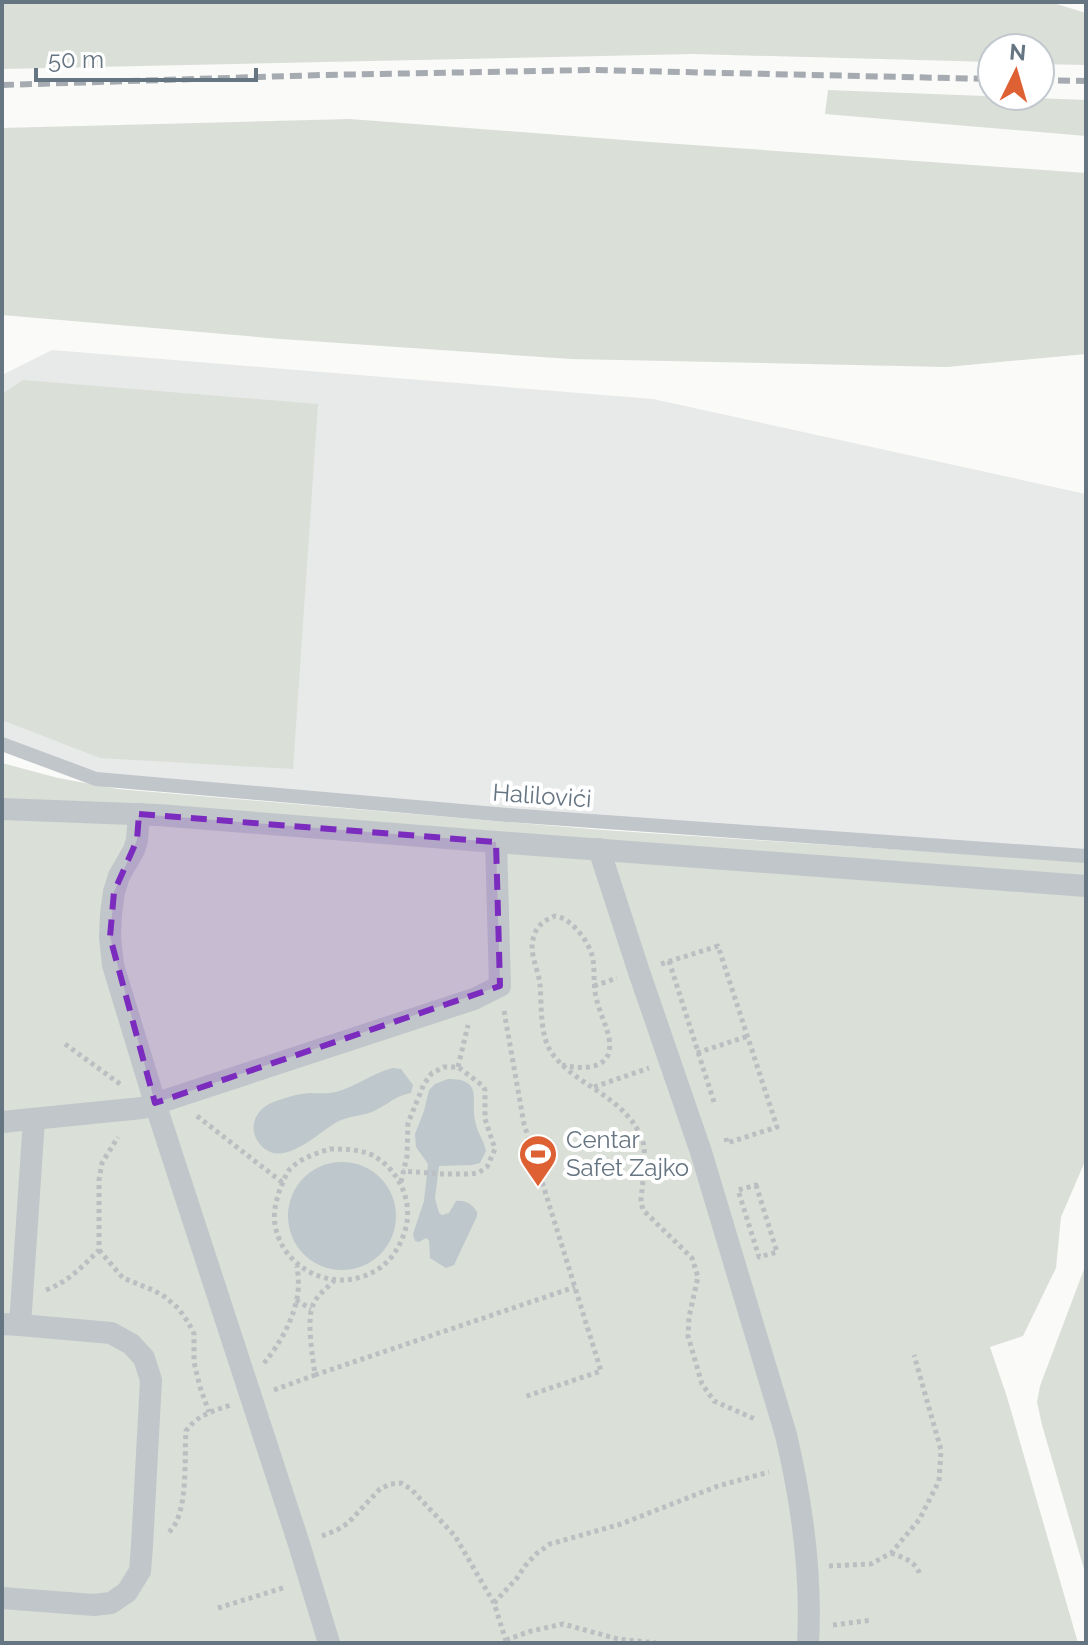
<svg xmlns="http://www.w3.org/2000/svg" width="1088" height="1645" font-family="Raleway,sans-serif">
<rect width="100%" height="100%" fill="#fafaf8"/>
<path fill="#e8e9e9" d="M52,350l601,49 433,95v362l-990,-77 -94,-35v-369z"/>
<g fill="#dadfd7">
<path d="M2,2h1048l36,11v52l-46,-1v-16h-48v14l-299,-8 -691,15z"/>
<path d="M828,90l258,10v36l-261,-22z"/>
<path d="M350,119l300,23 436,31v181l-139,13 -376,-8 -290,-20 -279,-24v-187z"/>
<path d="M23,380l295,24 -25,365 -193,-11 -98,-38v-326z"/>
<path d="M2,763l56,15 60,11 485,41 483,32v297l-25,58 -5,51 -33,68 -33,11 17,50 71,246h-1076z"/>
<path d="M1086,1264v312l-44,-151 -5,-23 3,-16z"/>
</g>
<g fill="#bdc7cc">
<path d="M393,1068l8,1 12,16 -2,8c-15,2 -25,13 -39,19 -11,4 -24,4 -35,10 -21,12 -59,52 -80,18 -8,-14 -1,-29 12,-36 14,-6 27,-10 42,-11 8,0 17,1 25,-1 20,-5 36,-19 57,-24z"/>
<path d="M448,1079c35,0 23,19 27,41 1,11 9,20 11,31l-6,12 -8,2 -33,1 -4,32 4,15 3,2 7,-2 7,-12c10,-1 16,3 21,11v4l-23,49 -8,3 -16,-10 -1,-18 -3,-2 -7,4 -4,-1 -2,-7 11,-33 4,-37 -12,-17 -1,-13 9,-23 5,-21 6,-6z"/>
<circle cx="342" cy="1216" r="54"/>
</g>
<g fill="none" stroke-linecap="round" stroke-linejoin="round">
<g stroke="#bcbfc2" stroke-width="5" stroke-dasharray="4 4" stroke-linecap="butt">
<path d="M669,961l45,141"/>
<path d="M661,964l57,-18 59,181 -50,16 -1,-5"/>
<path d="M594,986l23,-8"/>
<path d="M504,1011l20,113 77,247 -77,26"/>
<path d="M65,1044l55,40"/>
<path d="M697,1053l51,-17"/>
<path d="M562,1065c22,5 53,5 47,-27 -3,-14 -10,-27 -13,-41 -3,-13 -1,-25 -3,-37 -2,-16 -21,-42 -38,-44 -10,4 -18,9 -21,20 -6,16 4,32 6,48 2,23 -1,54 14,72 24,30 66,39 86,78 9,15 2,49 1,67l2,9 49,48 6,19 -9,40 -1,19 14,48 12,17 43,19"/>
<path d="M458,1067l10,-42"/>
<path d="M594,1087l55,-19"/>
<path d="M197,1116l86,67"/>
<path d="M330,1149c14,0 28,0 42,6 25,13 41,44 34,72 -6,23 -19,41 -42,49 -37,14 -82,-10 -89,-51 -2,-12 1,-24 5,-36 3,-6 6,-17 11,-21 10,-10 26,-15 39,-19z"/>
<path d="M401,1182l6,-26 1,-33 16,-39 8,-11 12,-6h14l25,19 2,4v29l10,30 -8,18 -9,6 -7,1h-29l-39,-3"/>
<path d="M756,1185l21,67 -18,5 -21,-67z"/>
<path d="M99,1250l24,28 30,12 12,7 13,11 10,14 6,12v28l6,25 9,25"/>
<path d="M46,1290c22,-8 36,-23 53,-40v-70l3,-17 16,-26"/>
<path d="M296,1300l15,9"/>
<path d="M264,1363c16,-19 31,-46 34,-71 1,-9 0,-18 -1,-26"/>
<path d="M315,1375l260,-88"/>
<path d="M274,1390l41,-15c-2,-16 -9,-56 -2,-70 4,-10 13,-16 21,-24"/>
<path d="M169,1532c20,-18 15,-75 17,-101 11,-16 27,-20 45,-26"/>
<path d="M322,1536l15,-6 11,-7 32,-34 10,-5 11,-1 10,6 44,47 39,67 12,38"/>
<path d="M891,1553c13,5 25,8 29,22"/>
<path d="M829,1566l42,-2 20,-11 28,-33 20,-39 2,-31 -27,-95"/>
<path d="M494,1603l23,-25 8,-12 11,-12 14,-10 71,-20 97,-38 51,-14"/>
<path d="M218,1608l68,-21"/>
<path d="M833,1625l39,-5"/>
<path d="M506,1640l25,-9 32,-7 55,15 38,4"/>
</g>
<path stroke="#c1c6ca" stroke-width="14" d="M2,744l94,35 411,36 579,41"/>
<g stroke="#c1c6ca" stroke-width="22">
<path d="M2,809l156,6 325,26 603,45"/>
<path d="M139,814l-2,26 -3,10 -15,26 -5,16 -3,22 -1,23 3,28 42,138 144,441 30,99"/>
<path d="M599,849l40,123 62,180 85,283c16,68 26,138 22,208"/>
<path d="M2,1122l140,-14 332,-109 26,-13 -4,-144"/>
<path d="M2,1324l18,1 14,-205"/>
<path d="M2,1598l92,7 17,-2 16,-11 13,-21 2,-25 9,-166 -7,-22 -13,-14 -20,-11 -91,-8"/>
</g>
<g stroke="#a5abb1" stroke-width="6" stroke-dasharray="12 6" stroke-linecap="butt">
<path d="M1040,80l46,1"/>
<path d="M2,85l321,-10 269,-5 400,9"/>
</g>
</g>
<path fill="#7b2cbf" fill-opacity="0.2" stroke="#7b2cbf" stroke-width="6" stroke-dasharray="16 10" stroke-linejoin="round" d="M139,814l357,28 4,144 -345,117 -45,-166 4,-45 23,-52z"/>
<defs>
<symbol id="stadium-pin" viewBox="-11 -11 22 30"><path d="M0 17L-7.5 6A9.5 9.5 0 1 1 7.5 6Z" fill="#de6134" stroke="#fff"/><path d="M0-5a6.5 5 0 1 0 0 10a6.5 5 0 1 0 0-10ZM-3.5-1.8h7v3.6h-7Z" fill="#fff"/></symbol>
</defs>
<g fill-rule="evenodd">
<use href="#stadium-pin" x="516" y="1132" width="44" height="60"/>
</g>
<g text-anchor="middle" stroke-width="8" stroke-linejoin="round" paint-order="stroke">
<g font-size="24" fill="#667582" stroke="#fff">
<text transform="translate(542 796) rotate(4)" y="8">Halilovići</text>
</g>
<g font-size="24" fill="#667582" stroke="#fff" text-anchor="start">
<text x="566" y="1148">Centar<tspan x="566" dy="28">Safet Zajko</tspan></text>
</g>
</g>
<rect width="1088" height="1645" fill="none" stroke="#667582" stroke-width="8"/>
<g transform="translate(1016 72) rotate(5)"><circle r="38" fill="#ffffff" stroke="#c2c8cd" stroke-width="2"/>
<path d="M0-6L14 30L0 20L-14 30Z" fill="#de6134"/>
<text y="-12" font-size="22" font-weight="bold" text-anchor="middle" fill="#667582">N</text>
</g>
<path d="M36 68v12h220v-12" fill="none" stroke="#667582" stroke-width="4"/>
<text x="48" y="68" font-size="24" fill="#667582" stroke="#ffffff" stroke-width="6" paint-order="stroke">50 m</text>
</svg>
